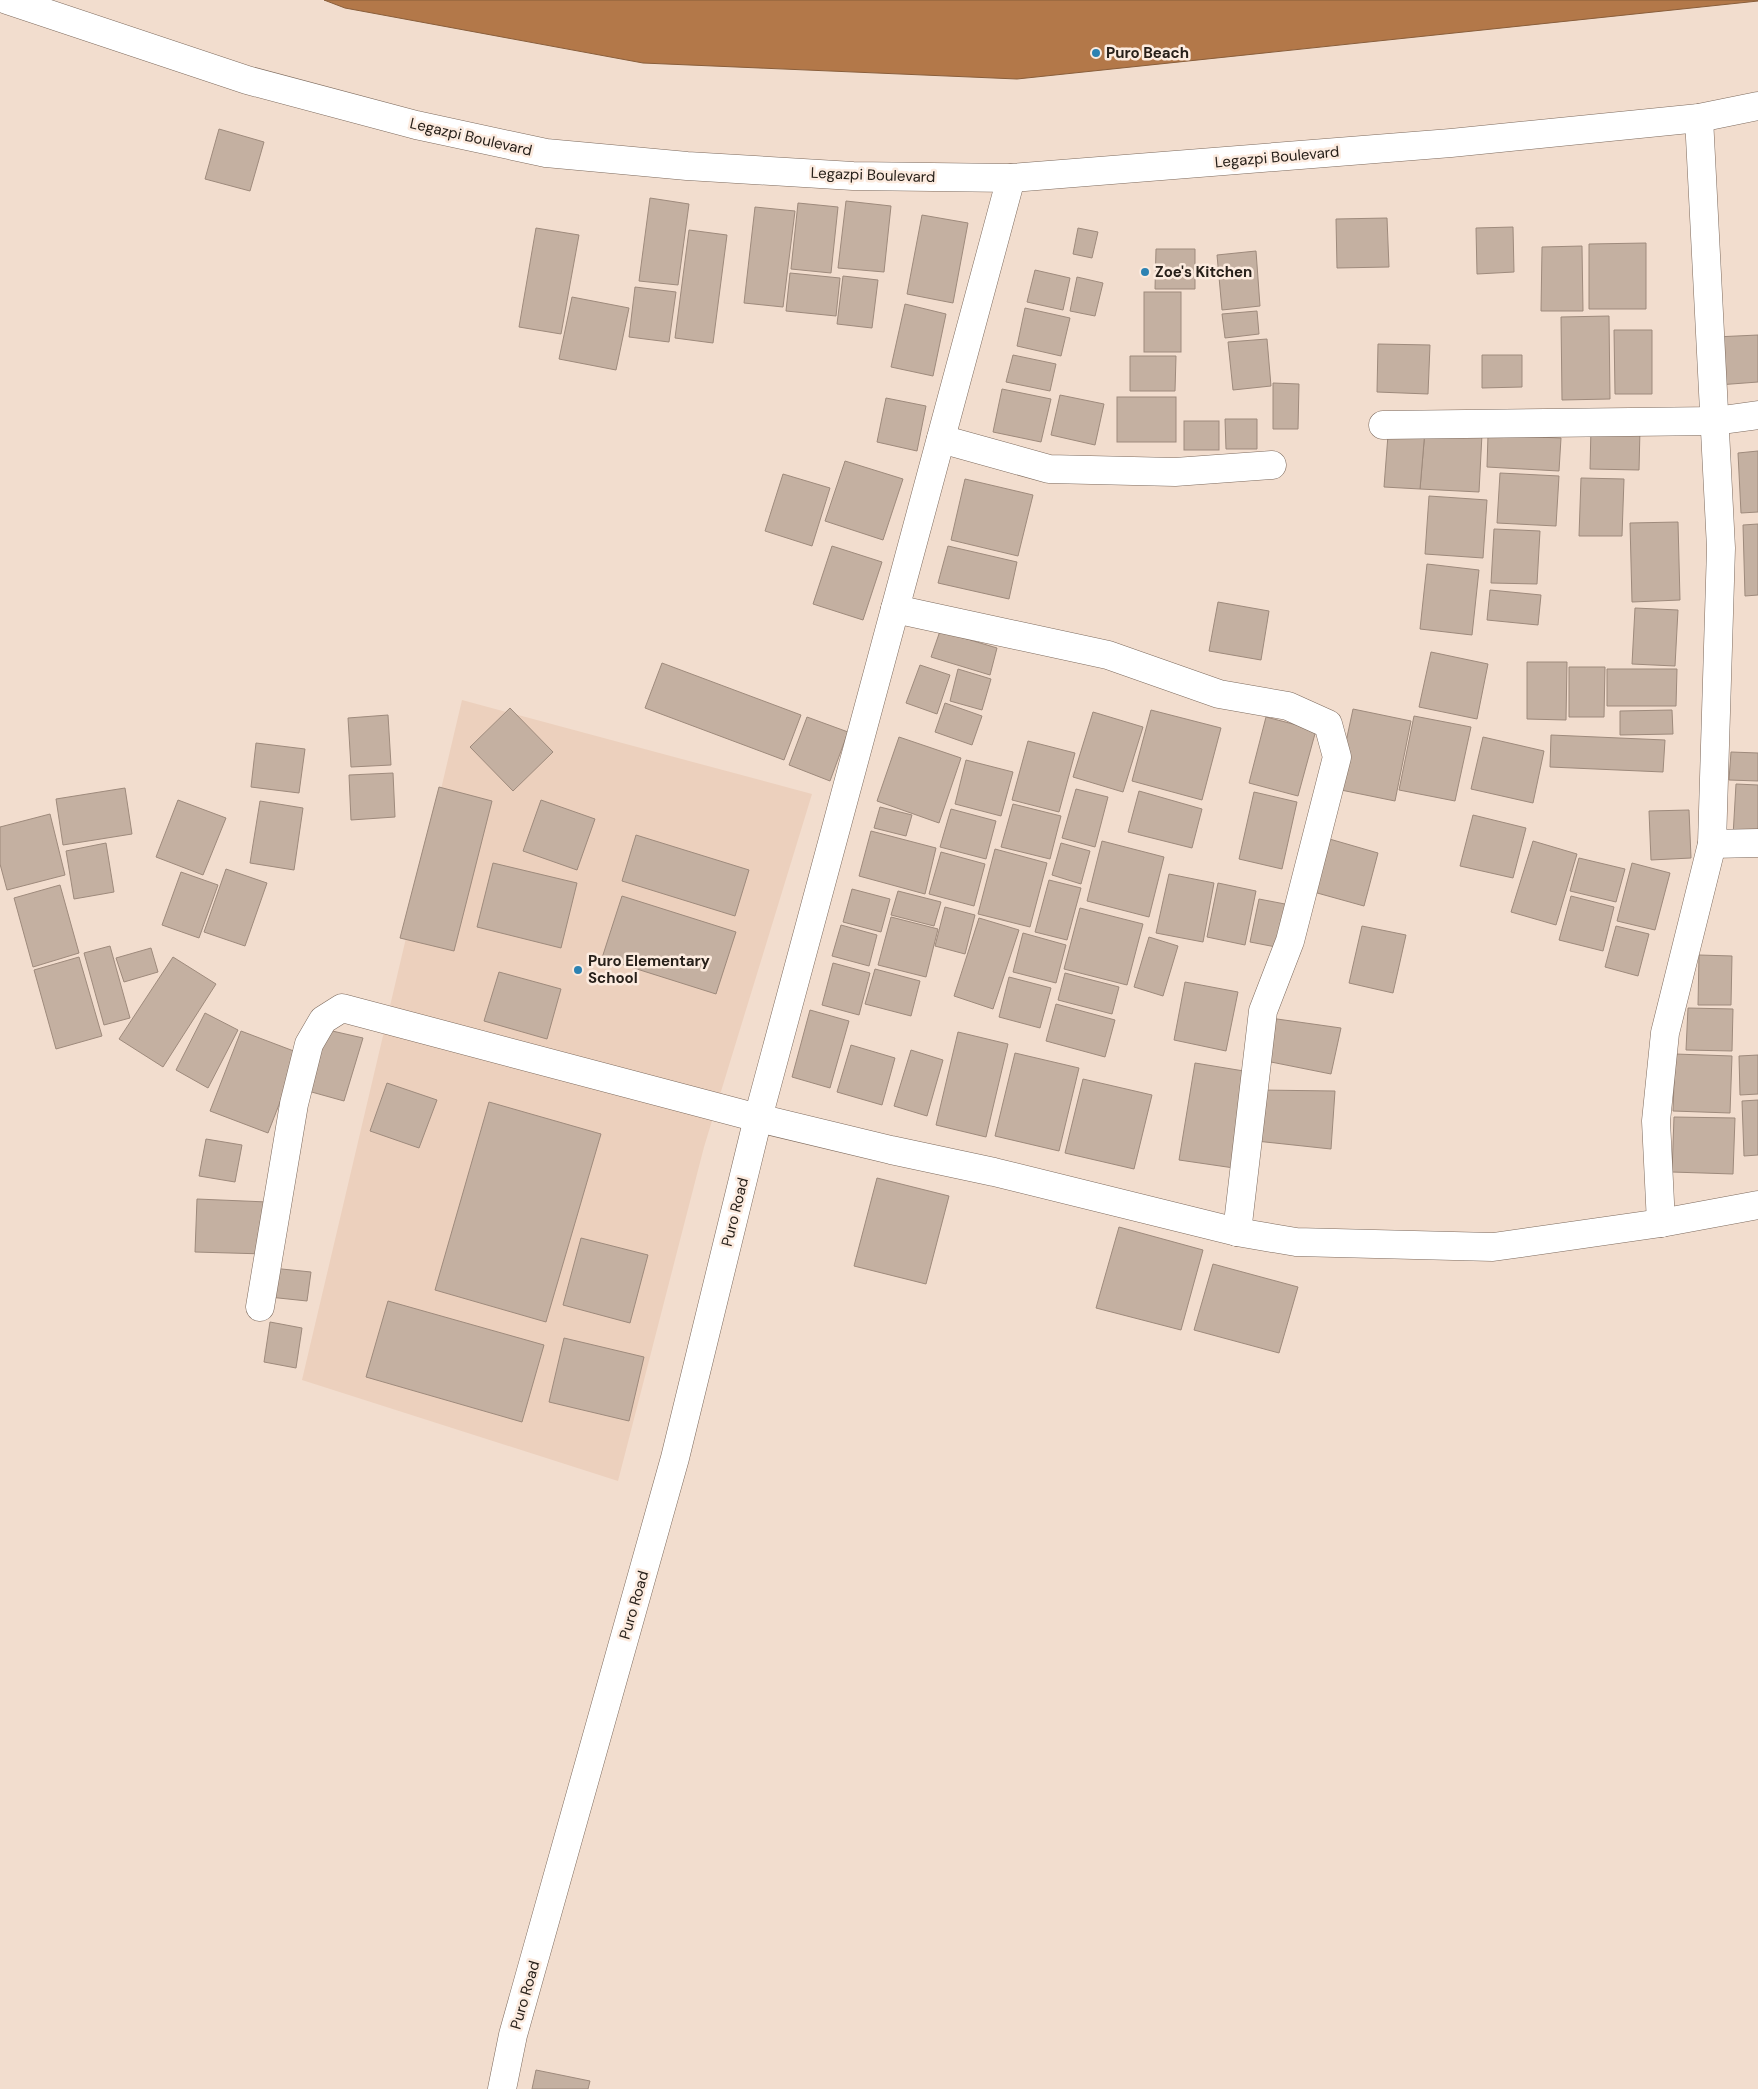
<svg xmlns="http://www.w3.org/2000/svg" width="1758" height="2089" font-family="'DM Sans',sans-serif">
<rect width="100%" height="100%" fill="#f2ddce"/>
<path fill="#ecd0bd" d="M462,700l350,94 -108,353 -86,334 -316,-101z"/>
<path fill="#b37849" stroke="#895e3b" d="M324,0h1434v1l-741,78 -374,-16 -298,-55z"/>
<g fill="#c4b0a1" stroke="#9e8a7c">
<path d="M219,129l45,13 -14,49 -45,-12z"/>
<path d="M650,198l39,6 -11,81 -39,-4z"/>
<path d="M846,201l45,5 -7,66 -46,-4z"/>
<path d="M798,203l40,4 -7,66 -40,-4z"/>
<path d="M755,207l40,4 -12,96 -39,-4z"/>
<path d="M922,215l46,8 -15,80 -46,-9z"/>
<path d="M1387,218l2,49 -52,1 -1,-49z"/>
<path d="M1513,227l1,45 -37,2 -1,-46z"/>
<path d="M536,228l43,7 -18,99 -42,-7z"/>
<path d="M1078,228l20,4 -6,26 -19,-4z"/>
<path d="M689,230l38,5 -14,108 -38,-5z"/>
<path d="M1646,243v66h-57v-65z"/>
<path d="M1582,246l1,65h-42l1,-64z"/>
<path d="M1156,249h39v40h-40z"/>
<path d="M1256,251l4,55 -38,4 -5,-55z"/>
<path d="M1035,270l35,8 -7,32 -36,-8z"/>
<path d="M790,273l50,5 -4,38 -50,-5z"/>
<path d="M843,276l35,4 -6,48 -35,-4z"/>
<path d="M1077,277l26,6 -8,33 -25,-5z"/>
<path d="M635,287l41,5 -7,50 -40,-5z"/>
<rect x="1144" y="292" width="37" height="60"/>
<path d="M572,297l57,11 -13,62 -57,-11z"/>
<path d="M905,304l41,10 -13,62 -42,-9z"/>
<path d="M1025,308l45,10 -9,38 -44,-10z"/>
<path d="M1257,311l2,23 -34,4 -3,-24z"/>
<path d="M1609,316l1,83 -48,1 -1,-83z"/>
<path d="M1614,330h38v64h-37z"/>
<path d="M1758,335v47l-40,3 -3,-48z"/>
<path d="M1267,339l4,47 -38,4 -5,-48z"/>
<path d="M1378,344l52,1 -2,49 -51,-2z"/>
<path d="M1013,355l43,9 -6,27 -44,-9z"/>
<path d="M1482,355h40v32l-40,1z"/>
<path d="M1130,356h46l-1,35h-45z"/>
<path d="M1273,383l26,1 -1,45h-25z"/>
<path d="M1002,389l49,10 -10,43 -48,-10z"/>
<path d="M1060,395l44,9 -9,41 -44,-10z"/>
<rect x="1117" y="397" width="59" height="45"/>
<path d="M886,398l40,8 -9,45 -40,-9z"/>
<path d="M1225,419h32v30h-31z"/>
<rect x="1184" y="421" width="35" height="29"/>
<path d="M1591,428l49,1 -1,41 -49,-1z"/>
<path d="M1425,430l57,4 -3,58 -59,-3z"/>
<path d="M1425,430l-5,59 -36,-2 4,-52z"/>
<path d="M1488,435l73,3 -2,33 -72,-4z"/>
<path d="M1758,451v61l-17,1 -3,-60z"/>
<path d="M845,461l58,18 -20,61 -58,-19z"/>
<path d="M1500,473l59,3 -3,50 -59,-3z"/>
<path d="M783,474l47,14 -18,58 -47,-15z"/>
<path d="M1581,478l43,1 -2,57h-43z"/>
<path d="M965,479l68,16 -15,61 -67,-16z"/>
<path d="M1429,496l58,4 -4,58 -58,-4z"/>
<path d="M1678,522l2,78 -48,2 -2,-79z"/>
<path d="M1758,524v71l-13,1 -2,-71z"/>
<path d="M1494,529l46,2 -3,53 -46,-1z"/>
<path d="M832,546l50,16 -19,58 -50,-16z"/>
<path d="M948,546l69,16 -8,37 -71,-16z"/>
<path d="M1427,564l52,6 -7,65 -52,-6z"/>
<path d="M1490,590l51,5 -3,30 -51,-5z"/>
<path d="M1218,602l51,9 -8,49 -52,-9z"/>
<path d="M1635,608l43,2 -3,56 -43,-2z"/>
<path d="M940,631l57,17 -7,27 -59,-18z"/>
<path d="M1431,652l57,12 -11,55 -58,-12z"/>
<path d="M1527,662h40l-1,58 -39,-1z"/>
<path d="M662,663l139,52 -17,45 -139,-52z"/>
<path d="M920,665l30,10 -13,39 -31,-11z"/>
<path d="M1569,667h36l-1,50h-35z"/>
<path d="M958,669l33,10 -9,31 -32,-9z"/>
<path d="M1607,669h70l-1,37h-69z"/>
<path d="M945,703l37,13 -10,29 -37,-13z"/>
<path d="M510,708l43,44 -40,39 -43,-44z"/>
<path d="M1353,709l58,12 -16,80 -59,-12z"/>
<path d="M1151,710l70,18 -19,72 -70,-19z"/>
<path d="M1672,710l1,24 -53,1v-24z"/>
<path d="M1093,712l50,15 -20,65 -50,-15z"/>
<path d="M388,715l3,50 -40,2 -3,-49z"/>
<path d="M1414,716l57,11 -16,74 -56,-11z"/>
<path d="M807,717l41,15 -18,49 -41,-16z"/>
<path d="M1266,717l50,13 -18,66 -49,-13z"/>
<path d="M1551,735l114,5 -2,32 -113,-5z"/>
<path d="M899,737l62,21 -22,65 -62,-22z"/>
<path d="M1483,737l61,14 -11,52 -62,-14z"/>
<path d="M1028,741l47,12 -16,59 -47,-12z"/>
<path d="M256,743l49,6 -6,44 -48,-6z"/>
<path d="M1731,752l27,1v28l-29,-1z"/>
<path d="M966,760l47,12 -12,44 -46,-12z"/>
<path d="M393,773l2,44 -44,3 -2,-45z"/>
<path d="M1736,784l22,1v52l-25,-1z"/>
<path d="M439,787l53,14 -38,150 -54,-13z"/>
<path d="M125,788l7,46 -69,11 -7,-46z"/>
<path d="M1076,789l32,8 -13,50 -33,-9z"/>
<path d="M1139,791l63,18 -10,39 -64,-16z"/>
<path d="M1254,792l43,10 -15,67 -43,-10z"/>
<path d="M178,800l48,18 -23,57 -47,-18z"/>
<path d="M541,800l54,19 -18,51 -54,-19z"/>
<path d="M260,801l43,7 -9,62 -44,-7z"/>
<path d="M1013,804l48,12 -11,43 -49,-12z"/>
<path d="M880,807l32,8 -6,21 -32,-8z"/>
<path d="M951,809l45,12 -10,38 -46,-12z"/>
<path d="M1689,810l2,48 -40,2 -2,-49z"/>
<path d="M50,814l15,61 -58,15 -7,-26v-37z"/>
<path d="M1473,815l53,13 -13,50 -53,-12z"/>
<path d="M871,831l65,17 -11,46 -66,-18z"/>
<path d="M636,835l113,35 -14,46 -113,-35z"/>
<path d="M1326,838l52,15 -14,53 -54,-15z"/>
<path d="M1102,841l62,16 -15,60 -62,-16z"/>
<path d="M1533,841l44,13 -21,71 -45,-13z"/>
<path d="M106,843l8,49 -40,7 -8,-48z"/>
<path d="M1061,843l29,8 -9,33 -29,-9z"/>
<path d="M995,849l52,14 -17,64 -52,-13z"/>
<path d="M941,852l44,12 -11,42 -45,-12z"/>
<path d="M1579,858l46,11 -9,33 -46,-11z"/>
<path d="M493,863l84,20 -16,65 -84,-21z"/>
<path d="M1632,863l38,10 -15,57 -38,-9z"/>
<path d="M226,869l41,14 -22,63 -41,-14z"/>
<path d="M181,872l37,13 -19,53 -37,-13z"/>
<path d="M1169,874l45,9 -11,59 -47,-9z"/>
<path d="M1049,880l32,8 -14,52 -32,-8z"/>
<path d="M1218,883l38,8 -11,54 -38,-8z"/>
<path d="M60,885l19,68 -46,14 -19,-69z"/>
<path d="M852,889l38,10 -9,33 -38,-10z"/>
<path d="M898,891l43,11 -7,24 -43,-11z"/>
<path d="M622,896l114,36 -20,62 -114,-36z"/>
<path d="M1571,896l43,11 -11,44 -44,-11z"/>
<path d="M1259,899l31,6 -9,43 -31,-6z"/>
<path d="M945,907l30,8 -10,39 -30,-8z"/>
<path d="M1080,908l63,16 -16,61 -63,-16z"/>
<path d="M891,917l47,12 -12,48 -48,-12z"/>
<path d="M979,918l40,12 -26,79 -39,-13z"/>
<path d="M841,925l36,10 -8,31 -37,-10z"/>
<path d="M1362,926l44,9 -13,58 -44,-10z"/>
<path d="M1616,926l33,8 -11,42 -33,-9z"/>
<path d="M1023,933l43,12 -10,38 -43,-11z"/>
<path d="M1149,937l29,9 -15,50 -29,-9z"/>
<path d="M110,946l20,72 -26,7 -20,-72z"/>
<path d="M151,948l7,24 -34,10 -8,-24z"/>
<path d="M1699,955l33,1 -1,49h-33z"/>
<path d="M79,957l23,79 -46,13 -22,-79z"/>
<path d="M173,957l43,27 -53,83 -44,-28z"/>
<path d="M833,963l37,10 -11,42 -37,-10z"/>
<path d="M875,969l45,12 -9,35 -46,-12z"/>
<path d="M499,972l62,17 -14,50 -63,-18z"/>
<path d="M1065,973l54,14 -7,27 -54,-14z"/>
<path d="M1009,977l42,11 -11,40 -41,-11z"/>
<path d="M1185,982l53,10 -12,59 -52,-11z"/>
<path d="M1056,1004l59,16 -10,37 -59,-16z"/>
<path d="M1688,1008l45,1 -1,42 -46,-1z"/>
<path d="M810,1010l39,11 -19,67 -38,-11z"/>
<path d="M205,1013l33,17 -30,58 -32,-18z"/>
<path d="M1270,1018l71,10 -10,46 -65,-13z"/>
<path d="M328,1030l35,8 -19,63 -36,-10z"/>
<path d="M241,1031l58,22 -31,80 -58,-22z"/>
<path d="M958,1032l50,12 -22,93 -50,-12z"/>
<path d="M851,1045l44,13 -13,47 -45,-13z"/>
<path d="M911,1050l32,10 -16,56 -33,-10z"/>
<path d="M1015,1053l64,15 -20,83 -64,-15z"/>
<path d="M1675,1054l57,2 -2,57 -57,-2z"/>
<path d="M1758,1055v39l-18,1 -1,-39z"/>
<path d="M1195,1063l55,9 -16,96 -55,-8z"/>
<path d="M1083,1079l69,16 -18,74 -69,-16z"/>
<path d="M387,1083l50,17 -18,48 -49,-17z"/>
<path d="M1258,1090l77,1 -4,58 -75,-8z"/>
<path d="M1758,1100v55l-14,1 -2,-55z"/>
<path d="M489,1102l112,32 -55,188 -111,-32z"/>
<path d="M1674,1117l61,1 -2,56 -61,-2z"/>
<path d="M206,1139l36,6 -7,37 -36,-6z"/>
<path d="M877,1178l72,18 -23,88 -72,-18z"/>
<path d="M197,1199l70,3 -2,52 -70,-2z"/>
<path d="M1119,1227l84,23 -22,80 -85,-22z"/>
<path d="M581,1238l67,17 -18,68 -67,-18z"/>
<path d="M1213,1264l85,23 -19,66 -85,-23z"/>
<path d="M272,1268l39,4 -4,29 -38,-4z"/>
<path d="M388,1301l156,44 -22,77 -156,-45z"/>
<path d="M270,1322l32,6 -6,40 -32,-6z"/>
<path d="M564,1338l80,19 -15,64 -80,-19z"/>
<path d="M536,2070l54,11 -2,8h-56z"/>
</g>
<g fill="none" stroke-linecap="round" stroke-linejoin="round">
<defs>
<g id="minor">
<path d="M1383,425l332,-4 43,-6"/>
<path d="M941,439l108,30 126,3 97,-7"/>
<path d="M895,609l213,46 111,39 69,12 40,18 9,33 -47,184 -27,70 -26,221"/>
<path d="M1712,844l46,-1"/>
<path d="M1661,1223l-5,-102 9,-88 47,-189 9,-296 -22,-430"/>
<path d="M260,1307l34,-203 15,-60 14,-24 19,-12 416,110 133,32 103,22 243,60 59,10 197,5 168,-24 97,-18"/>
</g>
<g id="tertiary">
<path d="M7,0l240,80 169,45 130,28 141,13 166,10 158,2 440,-35 248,-25 59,-12"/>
<path d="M502,2089l11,-54 162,-577 83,-340 253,-940"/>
</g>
</defs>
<use href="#minor" stroke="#7d6a5d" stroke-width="29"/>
<use href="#tertiary" stroke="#7d6a5d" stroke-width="29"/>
<use href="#minor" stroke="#fff" stroke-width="28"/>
<use href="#tertiary" stroke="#fff" stroke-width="28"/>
</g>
<g fill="#2d82b2" stroke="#fcebdf" stroke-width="2">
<circle cx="1096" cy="53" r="5"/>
<circle cx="1145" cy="272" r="5"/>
<circle cx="578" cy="970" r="5"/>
</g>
<g text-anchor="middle" stroke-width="5" stroke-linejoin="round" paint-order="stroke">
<g font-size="15" font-weight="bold" fill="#27201a" stroke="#fcebdf" text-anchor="start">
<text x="1106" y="58">Puro Beach</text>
<text x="1155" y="277">Zoe's Kitchen</text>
<text x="588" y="966">Puro Elementary<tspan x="588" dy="17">School</tspan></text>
</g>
<g font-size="15" fill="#27201a" stroke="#fcebdf">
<text transform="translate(471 137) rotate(13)" y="5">Legazpi Boulevard</text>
<text transform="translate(1277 157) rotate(-5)" y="5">Legazpi Boulevard</text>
<text transform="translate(873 175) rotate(2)" y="5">Legazpi Boulevard</text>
<text transform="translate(735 1212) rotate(-76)" y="5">Puro Road</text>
<text transform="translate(634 1605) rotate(-74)" y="5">Puro Road</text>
<text transform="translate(525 1995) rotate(-74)" y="5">Puro Road</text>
</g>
</g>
</svg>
